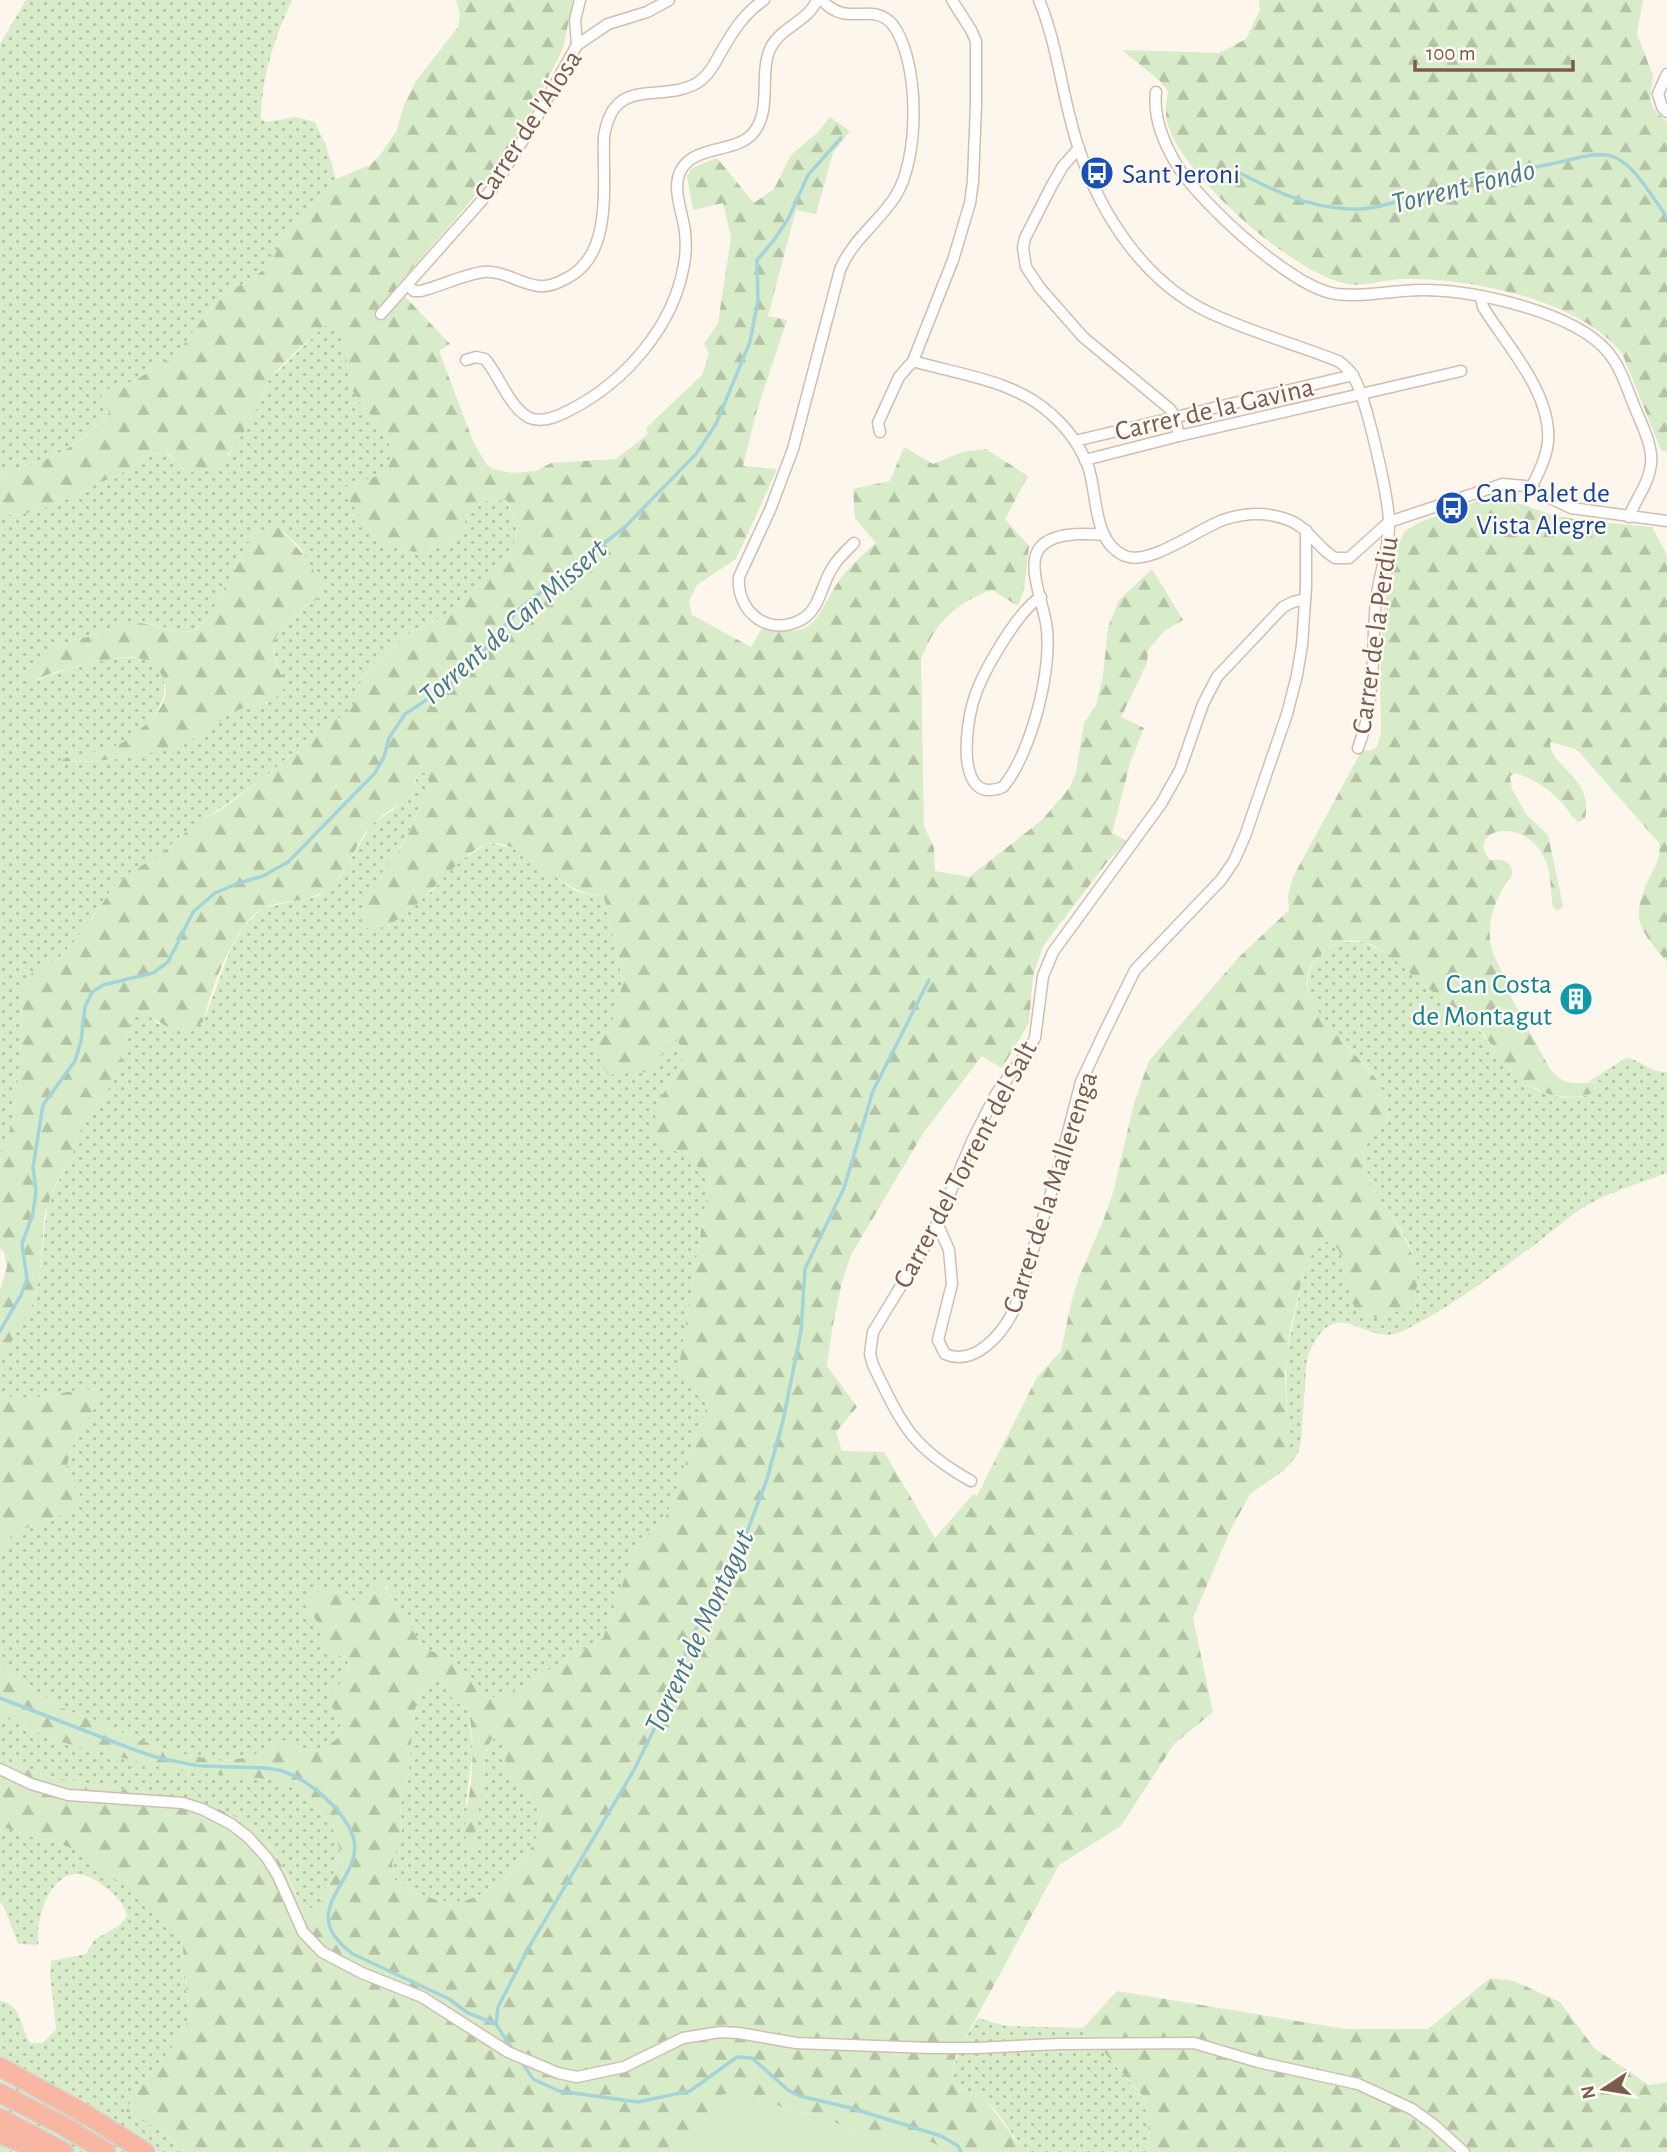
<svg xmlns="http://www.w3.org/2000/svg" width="1667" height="2152" font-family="'Alegreya Sans',sans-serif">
<defs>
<pattern id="grass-dots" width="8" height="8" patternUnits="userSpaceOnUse" patternTransform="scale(1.75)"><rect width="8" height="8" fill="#d8ecc9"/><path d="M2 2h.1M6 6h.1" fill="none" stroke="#b4c2a5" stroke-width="1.8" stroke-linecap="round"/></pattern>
<pattern id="forest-firs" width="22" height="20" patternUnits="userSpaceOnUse" patternTransform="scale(1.75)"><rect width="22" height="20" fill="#d8ecc9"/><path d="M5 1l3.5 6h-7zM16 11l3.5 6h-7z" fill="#b4c2a5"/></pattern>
</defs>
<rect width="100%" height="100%" fill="#fdf6ec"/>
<g fill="url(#grass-dots)" fill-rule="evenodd">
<path d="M26,0h266c-17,36 -31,79 -31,119l5,3 30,-5 19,5 11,24 10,33 -50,54 -13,25 -9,11 -9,8 -22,12 -19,14 -29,40 -18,18 -33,20 -34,11 9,21c-27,33 -68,52 -109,61v-430z"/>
<path d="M324,326h13c3,12 9,25 10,37 2,8 0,14 3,22 13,33 52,44 37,86 -15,9 -32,10 -46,19l15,19 21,31 37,12 24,-4 12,-6 25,-34 10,-7 20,-1 12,23 -1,16 -10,22 -60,54 -42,21 -42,42 -9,30 -50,36 -40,35 -79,54 -28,25 -23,12 -20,17 -30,45 -27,29 -12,3 -22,26 -1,54 -6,67 -15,51v-647c36,1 61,-13 93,-29 9,-5 20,-8 29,-13 16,-9 24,-20 43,-21l18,17 46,-14 28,-47 11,-27zM277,526l23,21 25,48c-30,17 -68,40 -43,79l-14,29c-13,2 -26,4 -37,10 -11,7 -19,17 -31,22 -42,20 -93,29 -139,26 18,-5 39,-8 57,-16 23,-11 51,-37 46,-65 -2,-11 -10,-18 -21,-21 -22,-6 -83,10 -104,21l-11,-10c17,-25 43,-29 71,-37 14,-4 26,-10 42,-10 19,1 34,11 53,8l14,-13 46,-85z"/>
<path d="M418,772l7,1 5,11 -24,54 -34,51 -9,21 25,16 44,-35 26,-29 30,-19c12,1 27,6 38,11 28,14 40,44 78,42l19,86 -10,37 65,18 5,27 -26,39 53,72 -31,191 30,35 -44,118 -28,25 -34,94 -102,60 -11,-1 -36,-37 -23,-9 -10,-7 -23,-35 -12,-23 -25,18h-5l-10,-10 -37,18 11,14 7,25 20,7c4,19 -8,30 -19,44l13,17 -1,17c-24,22 -33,15 -60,3l-13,11 -23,8 -22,3 -51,-9 -109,-44 -62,-42v-115c3,-4 6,-11 10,-14 23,-18 56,-11 70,-43l-15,-18c3,-26 14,-48 30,-69l-10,-19c-21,5 -65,16 -85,5v-32l30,-50 9,-31 9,-80 22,-40 13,-34 36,-53 7,-39 9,-23 13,3 10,10 46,-4 27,-72 13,-22 19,-18 55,-12 22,-19 32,-53 21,-14 22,-26z"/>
<path d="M1343,942h21l26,13 35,31 47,35 39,50 25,19 28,8 21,-2 18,-6 -3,-8h-12l38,-24c16,2 24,15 41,14v101c-23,9 -48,16 -70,27 -22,10 -41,29 -60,43 -43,31 -87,65 -134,88 -39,19 -67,-46 -96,27l-6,81 -2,12 -6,10 -8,-15 2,-23 -1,-66 19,-91 12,-20 14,-6c16,12 17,43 22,62l41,11c4,-3 9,-6 13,-9 3,-3 4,-10 6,-15 14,-46 -32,-74 -45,-114 -2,-8 -7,-18 -5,-26 4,-17 33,-16 23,-49 -3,-8 -7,-17 -12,-24 -20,-30 -97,-82 -53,-121 7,-7 12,-11 22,-13z"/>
<path d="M437,1680l6,2 10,17 15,12 5,38 -7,53 7,49 13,-99 7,-13h13l-1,33c7,10 28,27 32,37 15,38 -46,90 -80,93 -19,2 -40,-10 -57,-17l-5,-5 -3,-17 10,-31 -2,-24 8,-33 6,-62 7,-22 5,-6z"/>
<path d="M0,1715l54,25 170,34 56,6 31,20 23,31 6,19 -3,15 -17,39 -11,5 -6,-3c-14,-23 -21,-49 -40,-68 -39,-40 -98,-42 -149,-50 -39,-6 -78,-13 -114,-28z"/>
<path d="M0,1826l33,11 21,4 21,9 74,53 33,35 7,81 -14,25 -40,46 -8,22 33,18 26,22h-186v-151c22,3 20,26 30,42h12l13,-12 1,-3 -6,-53 1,-14 35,-7 8,-14 26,-15 7,-9c-4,-16 -15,-24 -28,-33 -33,-26 -55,9 -60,41 -2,7 0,14 -1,21l-20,-1 -15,-40 -3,-1z"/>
<path d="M978,2018l28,8 77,2 62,72 6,52h-123c-16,-14 -28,-41 -42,-51 -18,-13 -19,-3 -34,-26l7,-26z"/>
</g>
<g fill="url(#forest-firs)" fill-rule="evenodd">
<path d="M456,0h117l-10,48 -38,76 -35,53 -25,31 -69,79 54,57 -11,7 34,90 13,23 6,5 20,4 24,-2 15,-8 65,-4 32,-25 -2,-6 56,-53 7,-21 -5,-10 14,-21 13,-86 -8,-34 -30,7 -6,-34 5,-8 25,-10 37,45 20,-14 17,-34 27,-23 12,-15 20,14 -17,22 -17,61 -20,-4 -28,106 19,4 -30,90 -14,56 34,3 -41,90 -39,26 -8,16 3,14 59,32 11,-19c58,12 52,-12 79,-50 10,-13 22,-24 35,-35l-21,-25 -2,-29 37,-8 14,-34 29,17 29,-12 24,-3 42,27 -23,43 24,27 -5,44 -6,16 -26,-16c-37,13 -57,33 -71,69l3,167 10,22 1,23 34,6 73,-57 28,-33 6,-15 8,-49 12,-18 7,-30 5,-48 11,-27 33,-31 31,51 -19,11 -16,19 -1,13 -26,54 23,11 -13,32 -19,73 15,8 -19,20 -65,85 -10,30 -4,47 -27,45 -20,-12 -58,76 -73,123 -9,27 -10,48 -5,36 30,41 -21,25 6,19 42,1 51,86 38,-44 4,2 60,-119 24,-26 10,-48 8,-26 24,-56 10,-28 21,-90 15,-42 89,-103 51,-48 -1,-14 5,-19 69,-127 8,1 7,-4 4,-15c-1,-58 -3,-150 24,-201l15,-9 72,-26h7l53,19 26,5 74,7 15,28v407c-30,-36 -37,-43 -16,-88 6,-11 10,-18 8,-31l-79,-90 -5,-4 -25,-7c-1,25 44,35 35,76l-6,4c-7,-4 -10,-10 -15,-17 -15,-16 -28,-25 -48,-32l-6,3 2,13 14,25 22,21 15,71 -5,5 -5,-4c-3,-16 -1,-35 -9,-50 -22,-43 -80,-26 -54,3 13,-1 23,1 22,15 -19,25 -30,56 -16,85 6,13 12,23 15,37l39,72c19,23 31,10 56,14l-3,7c-41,16 -75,3 -102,-31 -8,-10 -13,-21 -22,-30 -15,-17 -36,-29 -54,-43 -25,-19 -53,-57 -90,-42 -5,2 -9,6 -13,10 -5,4 -11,9 -13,16 -14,32 46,81 63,104 6,6 10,15 13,23 14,39 -27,35 -21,64 2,8 4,17 8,25 17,32 79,99 22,127 -7,3 -24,7 -31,3 -21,-11 -11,-61 -33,-76l-13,6 -12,20 -16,70 -4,36 2,51 -2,23 8,15 -10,10 -33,23 -19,35 -38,89 20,94 -39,32 -53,82 -62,39 -103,190 -4,19 11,16 17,6 9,8 25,34 14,14h-87l-5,-8 -79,-10 -36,-19 -26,-2 -53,-23 -36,33 -44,29h-476l-26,-22 -34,-18 9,-22 40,-46 14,-25 -7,-81 -34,-35 -73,-53 -21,-9 -21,-4 -33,-11v-66c36,15 75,22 114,28 49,7 106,10 145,46 22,20 28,48 44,72l6,3 11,-5 17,-39 3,-15 -6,-19 -23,-31 -32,-20 -109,-10 -116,-30 -54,-25v-49l62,42 109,44 52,9 21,-3 23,-8 13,-11c27,12 36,19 60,-3l1,-17 -13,-17 2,-11c13,-10 21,-15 17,-33l-20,-7 -6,-6 -1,-19 -15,-21 2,-8c11,-8 26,-9 39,-2 6,3 8,7 14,9l12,-22 8,-3 41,65 10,7 23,9 37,37 10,1 102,-60 34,-94 28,-25 44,-118 -30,-35 31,-191 -57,-39 4,-33 26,-39 -5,-26 -32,34 -38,3 -13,-30 18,-26 10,-37 -19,-86c-44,2 -86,-65 -120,-51 -34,13 -83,97 -121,82 -5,-35 27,-60 42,-87 10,-18 16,-38 25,-56l-5,-11 -7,-1c-8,33 -24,31 -44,51 -19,18 -24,48 -46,65 -17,14 -40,12 -60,18 -31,10 -58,84 -64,114 -25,26 -44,-3 -69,-9l-9,23 -7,39 -36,53 -13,34 -17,29 -8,24 -6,67 -9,31 -30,50v-71l7,-23 -3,-15 -4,-4v-86l15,-51 6,-67 1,-54 5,-13 17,-13 12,-3 9,-9 26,-31 22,-34 10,-9 10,-8 23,-12 39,-34 24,-13 44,-32 40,-35 49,-36 10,-30 42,-42 42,-21 60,-54 10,-22 1,-16 -11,-23 -21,1 -10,7 -25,34 -12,6 -24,4 -37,-12 -21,-31 -16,-19c15,-9 32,-10 47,-19 15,-42 -24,-53 -37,-86 -3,-8 -1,-14 -3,-22 -1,-12 -7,-25 -11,-37h-12c-18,17 -39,34 -54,53 -7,9 -9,21 -14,30 -11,22 -38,77 -70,61 -8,-4 -14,-13 -20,-18 -20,1 -28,11 -44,21 -9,5 -20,8 -29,13 -32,16 -57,30 -93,29v-41c41,-9 83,-28 109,-61l-9,-21 34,-11 33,-20 18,-18 29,-40 19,-14 22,-12 9,-8 9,-11 13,-25 50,-54 34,-14 10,-10 16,-23 8,-27 12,-24 42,-54 2,-13zM437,1680l6,2 10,17 15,12c6,24 5,46 3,71 -3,23 -9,42 -4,65l6,5 13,-101 6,-12h14l-1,33c7,10 28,27 32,37 15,38 -46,90 -80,93 -19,2 -40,-10 -57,-17l-5,-5 -3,-17 10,-31 -2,-24 8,-33 6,-62 7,-22 5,-6z"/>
<path d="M1259,0h384l-6,33 16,43 -3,23 3,9 14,14v330l-6,-2 -39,-97c-43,-54 -155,-76 -221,-74 -19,1 -40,9 -58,4 -53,-13 -156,-104 -174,-155 -5,-13 -3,-24 -1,-37l-8,-10 -38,-31 97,3 27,-14 14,-29z"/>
<path d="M277,526c23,23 36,38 48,69 -23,13 -59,33 -50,66 2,8 9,16 11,25 -13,21 -24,15 -45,23 -16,5 -26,19 -40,26 -43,21 -95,28 -142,26 21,-10 48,-7 67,-21 12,-8 28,-21 35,-33 14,-24 -4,-48 -29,-50 -19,0 -61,10 -79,16 -10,3 -16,8 -26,8l-1,-6c12,-30 46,-33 73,-42 12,-4 23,-11 36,-10 21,0 38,11 60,8l13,-13 46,-85z"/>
<path d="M85,1388l11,6 -1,13 -25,44 -5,25 15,18c-14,32 -47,25 -70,43 -4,3 -7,10 -10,14v-158c20,11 64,0 85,-5z"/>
<path d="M1490,1978l24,3 46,21 34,46 55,37 18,-3v70h-516l-6,-53 -62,-71 34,-37 228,38h83z"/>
</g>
<path fill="#d8ecc9" d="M742,2090l53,23 26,2 36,19 59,2 20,8 5,8h-279l44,-29 7,-26z"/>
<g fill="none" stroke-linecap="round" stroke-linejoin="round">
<g stroke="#a5d3da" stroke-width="3.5">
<path d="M1238,172c36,19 69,35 111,37 32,2 66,-15 98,-23 34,-9 70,-15 104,-22 18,-3 46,-14 63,-7 23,10 38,41 53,60"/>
<path d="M0,1331l21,-36 6,-16 -5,-35 11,-31 3,-22 -3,-24 10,-62 32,-44 6,-20 4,-34 7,-15 11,-7 50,-12 15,-11 25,-50 22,-19 24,-10 24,-7 25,-14 87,-89 9,-16 5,-19 16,-24 44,-29 20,-17 49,-58 107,-83 71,-73 20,-30 34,-82 8,-42 -1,-40 17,-20 14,-21 20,-44 33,-37"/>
<path d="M0,1698c36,14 72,28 109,42 18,7 36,15 55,19 14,2 28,7 42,7 21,2 61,-1 79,6 25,9 59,38 68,64 14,44 -62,73 0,118l96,45 19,14 28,11 18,28"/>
<path d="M496,2024l2,-17 31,-60 105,-177 32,-65 28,-73 36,-55 37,-98 16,-58 18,-90 4,-62 39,-81 29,-97 56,-111"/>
<path d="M521,2061l12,18 26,12 79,11 52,-11 47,-34 15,1 36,32 12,6 51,12 90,28 17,10 3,6"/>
</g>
<defs>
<g id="minor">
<path d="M822,0c25,29 50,0 71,25 27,37 27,134 2,172 -17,26 -43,43 -55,73l-47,179 -23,61 -31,67c-3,36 32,62 65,41 16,-10 18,-36 29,-51 5,-9 14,-17 21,-24"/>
<path d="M1039,0c20,48 23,100 40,149 22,66 65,132 129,163 42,20 87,32 130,49 6,4 11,8 15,15 13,20 35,119 36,145 1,25 -10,54 -13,79 -5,50 1,100 -18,148"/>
<path d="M577,45l-2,-25 5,-20"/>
<path d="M1667,74l-9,20 4,13 5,5"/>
<path d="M1156,92c-3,27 8,52 22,75 24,37 114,121 158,127 30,4 60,-5 90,-4 51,1 147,22 181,61 14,16 20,38 28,57 7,17 18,38 16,56 -2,20 -15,34 -22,53"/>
<path d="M1079,148l-16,18 -11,19 -27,53 -2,10 3,19 14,21 43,49 87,72 5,8 4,19"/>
<path d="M407,285l7,6h7c20,-5 41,-16 62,-19 21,-2 36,12 56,14 9,1 19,-3 26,-7 50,-23 37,-98 39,-142 9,-63 57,-33 93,-54 11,-7 17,-18 23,-29 11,-20 24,-41 44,-54"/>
<path d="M1481,298l2,9c24,39 69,86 65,135 -2,17 -10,32 -17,46"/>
<path d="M381,314l112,-126 40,-64 44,-79 31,-21 39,-12 22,-12"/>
<path d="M466,360l10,-3 9,2c14,16 25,50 45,59 12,5 29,-2 40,-8 55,-28 104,-84 114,-146 2,-10 2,-22 1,-32 -2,-19 -14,-44 -4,-62 14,-26 56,-16 73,-38 18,-23 5,-58 16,-83 10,-22 38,-27 47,-49"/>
<path d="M913,361c47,14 101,19 138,53 16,14 29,32 37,52 10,28 4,76 37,90 25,10 73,-27 98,-36 21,-7 43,-8 63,-1 22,7 31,29 49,39h14l40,-36 114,-38 22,2 46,22 96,13"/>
<path d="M880,432l-2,-9 21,-46 14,-16 40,-101 17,-57 3,-22 3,-76v-64l-5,-11 -19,-30"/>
<path d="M1075,441l278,-66"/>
<path d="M1085,460l94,-24 282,-65"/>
<path d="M1041,597c-23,13 -59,76 -67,102 -8,24 -20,108 29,88 28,-33 51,-121 43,-164 -3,-18 -16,-51 -10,-68 8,-24 49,-22 68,-20"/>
<path d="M938,1225l11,25 3,34 -14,56 7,14c30,13 57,-20 69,-44l43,-136 24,-92 24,-51 30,-61 86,-90 13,-19 11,-25 42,-122 10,-39 5,-30 4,-58v-57"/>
<path d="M971,1481c-60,-34 -69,-56 -98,-116l-3,-11 3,-22 60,-99 40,-94 23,-45 32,-43 7,-13 8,-62 10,-24 108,-148 19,-34 23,-66 14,-27 66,-70 10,-5 12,-3"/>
<path d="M0,1769l31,15 37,11 115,8 19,6 29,15 17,13 19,21 11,18 25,56 19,20 40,21 60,24 86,55 50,21 19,4 47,-10 59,-29 37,-6 19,1 57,10 135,5h45l83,-4 135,-1 64,19 100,22 54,25 22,16 30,27"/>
</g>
<g id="motorway">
<path d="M0,2067l87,48 58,37"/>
<path d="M0,2093l64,33 42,26"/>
<path d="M0,2118l64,34"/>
<path d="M0,2134l39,16"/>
</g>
</defs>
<use href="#minor" stroke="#d1beb0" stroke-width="13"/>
<use href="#motorway" stroke="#dad1cd" stroke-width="21"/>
<use href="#minor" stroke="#fff" stroke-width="10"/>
<use href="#motorway" stroke="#f7b7a3" stroke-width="18"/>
</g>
<defs>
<symbol id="bus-disc" viewBox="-11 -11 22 22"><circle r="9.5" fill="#1a4fb4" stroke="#fffaf3"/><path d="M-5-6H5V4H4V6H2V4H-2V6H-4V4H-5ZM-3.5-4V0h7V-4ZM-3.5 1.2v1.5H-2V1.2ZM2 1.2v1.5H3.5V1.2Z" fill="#fff"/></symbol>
<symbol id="building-disc" viewBox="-11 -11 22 22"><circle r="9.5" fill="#0f9aa8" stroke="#fffaf3"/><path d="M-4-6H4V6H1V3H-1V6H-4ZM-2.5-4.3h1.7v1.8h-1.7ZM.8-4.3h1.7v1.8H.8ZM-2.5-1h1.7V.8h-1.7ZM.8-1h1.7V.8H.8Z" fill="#fff"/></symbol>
</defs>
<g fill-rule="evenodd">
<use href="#bus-disc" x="1078" y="154" width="38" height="38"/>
<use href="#bus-disc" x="1433" y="489" width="38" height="38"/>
<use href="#building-disc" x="1557" y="980" width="38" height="38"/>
</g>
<g text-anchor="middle" stroke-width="5" stroke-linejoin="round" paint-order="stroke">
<g font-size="28" fill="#7a5c4d" stroke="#fffaf3">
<text transform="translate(527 125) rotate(-57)" y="10">Carrer de l'Alosa</text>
<text transform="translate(1214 408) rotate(-13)" y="10">Carrer de la Gavina</text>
<text transform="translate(1374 635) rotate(-82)" y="10">Carrer de la Perdiu</text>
<text transform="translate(964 1164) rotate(-62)" y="10">Carrer del Torrent del Salt</text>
<text transform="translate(1049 1192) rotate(-72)" y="10">Carrer de la Mallerenga</text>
</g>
<g font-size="28" fill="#164399" stroke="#fffaf3" text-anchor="start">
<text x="1122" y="183">Sant Jeroni</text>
<text x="1476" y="502">Can Palet de<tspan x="1476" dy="32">Vista Alegre</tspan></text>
</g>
<g font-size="28" fill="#0d838f" stroke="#fffaf3" text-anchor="end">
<text x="1552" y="993">Can Costa<tspan x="1552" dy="32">de Montagut</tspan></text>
</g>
<g font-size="30" font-style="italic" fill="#437c86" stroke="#fffaf3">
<text transform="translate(1463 186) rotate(-14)" y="10">Torrent Fondo</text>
<text transform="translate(513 622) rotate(-41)" y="10">Torrent de Can Missert</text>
<text transform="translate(699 1631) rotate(-65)" y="10">Torrent de Montagut</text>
</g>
</g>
<g transform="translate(1604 2089) rotate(258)" stroke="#fffaf3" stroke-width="5" paint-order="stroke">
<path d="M0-5L12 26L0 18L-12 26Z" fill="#7a5c4d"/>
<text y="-10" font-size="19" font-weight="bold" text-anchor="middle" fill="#7a5c4d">N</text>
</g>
<path d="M1415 60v10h158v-10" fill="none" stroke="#7a5c4d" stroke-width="3.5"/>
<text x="1426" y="60" font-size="21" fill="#7a5c4d" stroke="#fffaf3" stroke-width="5" paint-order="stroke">100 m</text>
</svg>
